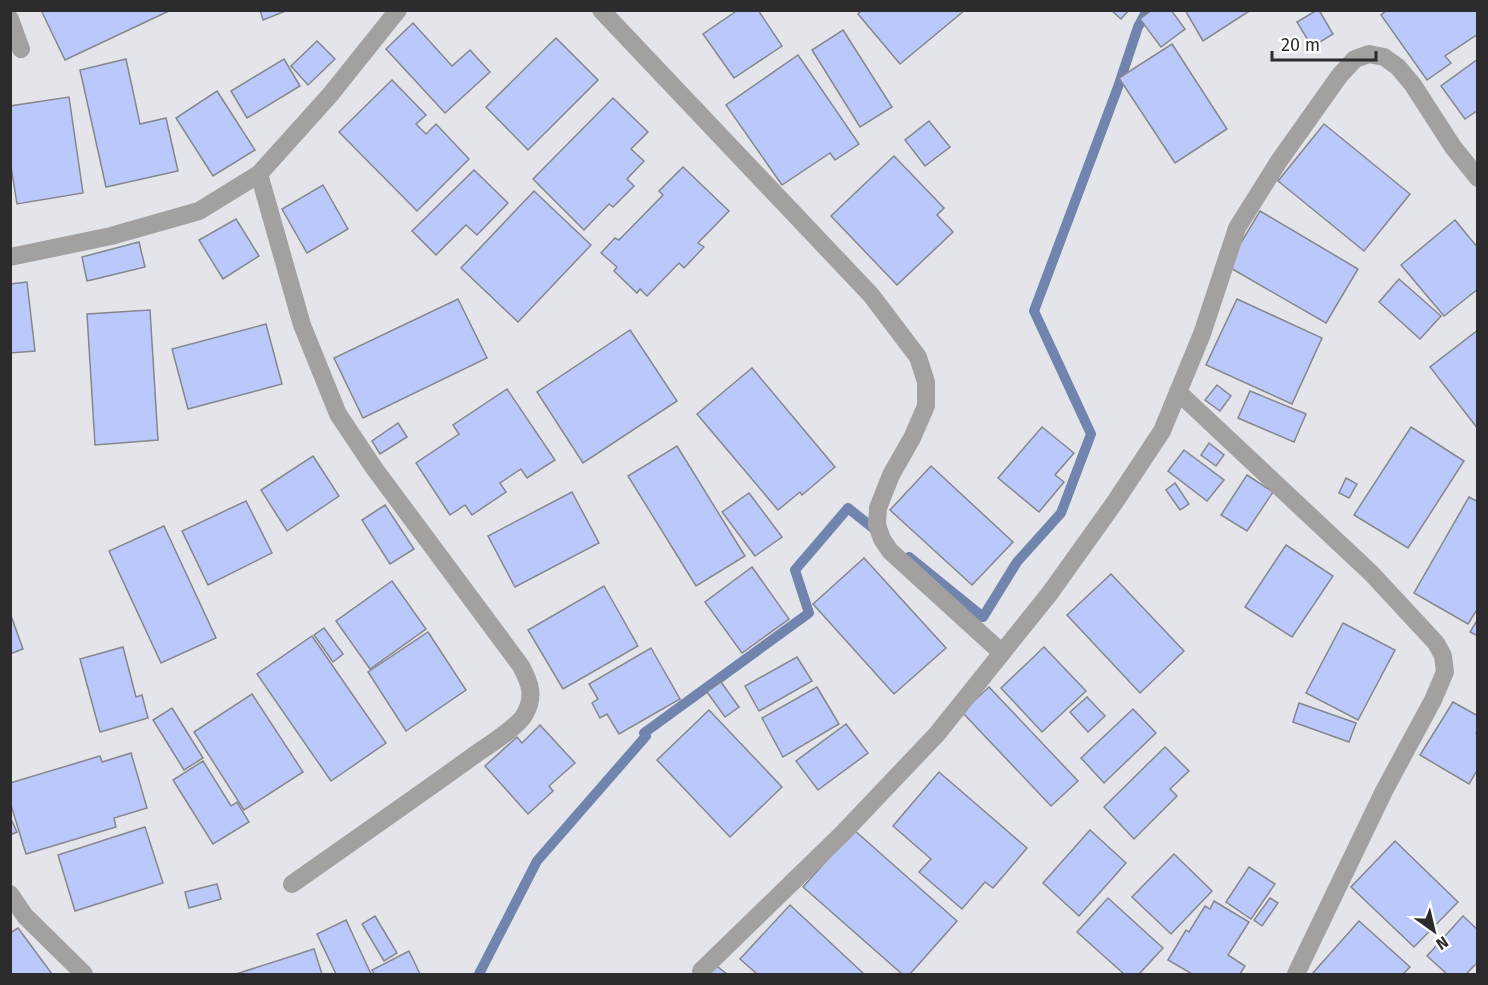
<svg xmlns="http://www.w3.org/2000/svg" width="1488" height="985" font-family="'Fira Sans',sans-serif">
<rect width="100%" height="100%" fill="#e3e5eb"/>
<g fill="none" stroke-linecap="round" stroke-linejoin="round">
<g stroke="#7084ae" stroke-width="10">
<path d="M909,557l74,60 34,-55 44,-49 30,-79 -57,-123 84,-224 20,-60 9,-17"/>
<path d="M479,974l58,-113 109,-125 -2,-3 165,-120 -14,-43 53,-62 30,24"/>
</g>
</g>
<g fill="#bbc8fc" stroke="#85878c" stroke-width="1.5">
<path d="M41,10h130l-106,50z"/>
<path d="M260,10h28l-25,10z"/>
<path d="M738,10h20l24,36 -48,32 -31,-44z"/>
<path d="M862,10h103l-65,54 -42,-50z"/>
<path d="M1111,10h18l-8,9z"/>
<path d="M1152,10h19l14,19 -24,18 -21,-28z"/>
<path d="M1185,10h66l-48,31z"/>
<path d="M1317,10h2l14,24 -21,13 -15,-25z"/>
<path d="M1387,10h91v24l-33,22 6,7 -24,17 -46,-65z"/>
<path d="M413,23l39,43 18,-16 20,22 -45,41 -59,-64z"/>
<path d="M843,30l49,77 -32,20 -48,-77z"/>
<path d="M556,38l42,42 -70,70 -42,-43z"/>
<path d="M317,41l18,18 -27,26 -17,-19z"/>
<path d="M1172,44l55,85 -52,34 -56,-85z"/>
<path d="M798,55l61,89 -24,16 -5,-7 -48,32 -56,-80z"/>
<path d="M126,59l14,65 26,-6 12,53 -72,16 -26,-117z"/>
<path d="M284,59l16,27 -53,32 -16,-27z"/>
<path d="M1478,59v51l-13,9 -24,-33z"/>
<path d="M392,80l34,35 -10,9 10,10 10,-10 33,35 -52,52 -78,-79z"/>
<path d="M217,91l38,59 -42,26 -37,-58z"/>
<path d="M69,97l14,96 -66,11 -7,-44v-54z"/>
<path d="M613,98l35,34 -17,17 13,12 -17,18 7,7 -21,21 -4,-3 -25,26 -51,-51z"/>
<path d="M929,121l21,26 -25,19 -20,-26z"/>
<path d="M1324,124l86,70 -46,57 -86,-70z"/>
<path d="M894,156l50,52 -7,7 16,17 -56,53 -66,-69z"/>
<path d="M683,167l46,44 -31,32 6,4 -20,21 -5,-5 -32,33 -7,-7 -3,4 -23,-22 3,-4 -16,-14 14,-15 4,2 44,-45 -4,-4z"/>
<path d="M474,170l34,33 -31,32 -11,-10 -30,30 -24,-24z"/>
<path d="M323,185l25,44 -41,24 -25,-44z"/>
<path d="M534,191l57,54 -73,77 -57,-54z"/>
<path d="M1260,211l98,58 -32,54 -99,-57z"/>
<path d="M236,219l23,37 -36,23 -24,-39z"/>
<path d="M1455,220l23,28v41l-34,27 -43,-51z"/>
<path d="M139,242l6,25 -58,14 -5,-24z"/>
<path d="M1399,279l42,37 -21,23 -41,-37z"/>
<path d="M27,282l8,69 -25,2v-69z"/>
<path d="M458,299l29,59 -124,60 -29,-60z"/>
<path d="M1237,299l85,39 -30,66 -86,-39z"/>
<path d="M150,310l8,130 -63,5 -8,-131z"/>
<path d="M266,324l16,60 -94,25 -16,-60z"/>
<path d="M630,330l47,71 -94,62 -46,-71z"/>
<path d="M1478,330v99l-48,-62z"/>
<path d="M752,368l83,99 -33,28 -2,-3 -22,18 -81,-96z"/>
<path d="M1217,385l14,11 -11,15 -15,-11z"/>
<path d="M507,389l48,71 -28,18 -6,-9 -21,14 6,9 -34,23 -7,-10 -15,10 -34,-52 43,-29 -6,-9z"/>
<path d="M1250,391l56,23 -12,28 -56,-24z"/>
<path d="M398,423l9,14 -27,17 -8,-13z"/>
<path d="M1042,427l32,26 -19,22 9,7 -25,30 -41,-34z"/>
<path d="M1411,427l53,34 -56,87 -54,-33z"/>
<path d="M1209,443l15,12 -8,11 -15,-11z"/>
<path d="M677,446l68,110 -49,30 -68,-110z"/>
<path d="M1184,450l40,30 -17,21 -39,-30z"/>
<path d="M313,456l26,40 -52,35 -26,-41z"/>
<path d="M931,466l82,76 -41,43 -82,-75z"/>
<path d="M1247,475l26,17 -26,39 -26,-16z"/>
<path d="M1346,478l11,6 -8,14 -10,-5z"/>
<path d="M1175,483l14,21 -9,6 -14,-20z"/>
<path d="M572,492l27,51 -84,44 -27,-51z"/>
<path d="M749,493l33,44 -27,19 -33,-44z"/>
<path d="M1469,497l9,5v106l-10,16 -54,-31z"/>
<path d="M246,501l26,52 -64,32 -26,-54z"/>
<path d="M385,505l29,44 -24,15 -28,-44z"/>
<path d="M164,526l52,112 -55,25 -52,-112z"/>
<path d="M1286,545l47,31 -41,61 -47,-30z"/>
<path d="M864,558l82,90 -52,46 -81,-90z"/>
<path d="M752,567l37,52 -47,34 -37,-51z"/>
<path d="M1111,574l73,77 -44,42 -73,-78z"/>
<path d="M392,581l34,48 -56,40 -34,-48z"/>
<path d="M604,586l34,60 -75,43 -35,-59z"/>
<path d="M10,613l13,36 -13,5z"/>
<path d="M1478,619v17l-8,-4z"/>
<path d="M1343,623l52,27 -37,70 -52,-27z"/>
<path d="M324,628l19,26 -10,8 -19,-27z"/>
<path d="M428,632l38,58 -60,41 -38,-59z"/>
<path d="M312,636l74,107 -55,38 -74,-107z"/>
<path d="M123,647l13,50 6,-2 6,23 -48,14 -20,-73z"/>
<path d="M1044,647l42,44 -44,41 -41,-44z"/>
<path d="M651,648l29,51 -61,35 -12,-20 -7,4 -8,-15 6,-4 -9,-15z"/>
<path d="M797,657l15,24 -53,30 -14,-25z"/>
<path d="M721,682l18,25 -14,10 -18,-25z"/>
<path d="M817,687l22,37 -56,33 -21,-39z"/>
<path d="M989,687l89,94 -27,25 -89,-94z"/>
<path d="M252,694l51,78 -59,38 -50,-78z"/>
<path d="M1087,697l18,19 -17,16 -18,-20z"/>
<path d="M1453,702l25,14v14l-2,3 2,1v35l-9,15 -49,-29z"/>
<path d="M1299,703l57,20 -7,19 -56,-20z"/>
<path d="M172,708l31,50 -19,12 -31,-50z"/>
<path d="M1133,709l23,24 -52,50 -23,-25z"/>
<path d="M709,710l73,77 -52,50 -73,-77z"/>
<path d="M846,724l22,29 -50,37 -22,-29z"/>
<path d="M540,725l35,38 -26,23 4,5 -25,23 -43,-48 32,-29 5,6z"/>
<path d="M1165,747l24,24 -19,18 7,7 -43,43 -30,-32z"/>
<path d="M131,753l16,55 -33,10 2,9 -90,27 -16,-52v-19l90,-27 2,6z"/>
<path d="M203,761l28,45 6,-4 12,20 -36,22 -40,-64z"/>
<path d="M939,772l88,76 -34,40 -8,-6 -23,27 -43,-37 12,-13 -38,-33z"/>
<path d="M10,817l7,15 -7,3z"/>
<path d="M145,827l18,56 -88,28 -17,-56z"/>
<path d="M854,830l103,91 -47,53h-8l-99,-87z"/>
<path d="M1090,830l36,33 -47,53 -36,-33z"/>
<path d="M1395,841l63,61 -44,45 -63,-60z"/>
<path d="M1174,854l38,37 -41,43 -39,-37z"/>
<path d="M1249,867l26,17 -24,35 -25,-17z"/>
<path d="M217,884l4,15 -32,9 -4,-16z"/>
<path d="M1108,898l55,50 -24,26h-15l-47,-42z"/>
<path d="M1270,898l8,5 -16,23 -8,-6z"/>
<path d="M1214,901l35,21 -21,33 17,11 -5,8h-48l-24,-14 18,-30 3,2 16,-26 5,3z"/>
<path d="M790,905l74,69h-107l-17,-15z"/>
<path d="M375,916l22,37 -13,8 -22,-37z"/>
<path d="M1463,916l15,14v32l-12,12h-19l-20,-18z"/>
<path d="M346,920l25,54h-35l-19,-40z"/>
<path d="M1359,921l51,46 -7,7h-91z"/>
<path d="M18,928l34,46h-42v-41z"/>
<path d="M314,949l8,25h-86z"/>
<path d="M409,951l11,23h-46l-2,-4z"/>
<path d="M714,964l13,10h-22z"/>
</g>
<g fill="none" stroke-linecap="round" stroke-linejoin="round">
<g stroke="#a3a19f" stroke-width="18">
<path d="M601,10l270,285 47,62 8,25v24l-14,32 -21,37 -13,33 -1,17 5,14 8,12 112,102"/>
<path d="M10,19l11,30"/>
<path d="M259,174l43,151 36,89 36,54 147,198c9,17 14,30 4,48 -7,13 -36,31 -49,40 -61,44 -123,87 -184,130"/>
<path d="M10,257l101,-21 88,-25 60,-37 71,-79 68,-85"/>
<path d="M1178,392l193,181 65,70 7,13 2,16 -12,28 -49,91 -88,183"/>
<path d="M10,894l15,22 59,58"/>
<path d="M701,971l141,-137 95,-100 113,-141 65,-91 47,-71 40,-97 35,-106 42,-67 61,-86 15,-16 14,-5 15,3 14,10 15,18 40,62 25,31"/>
</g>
</g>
<rect width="1488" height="985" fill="none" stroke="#2c2c2f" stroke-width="24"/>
<g transform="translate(1434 931) rotate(146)" stroke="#ffffff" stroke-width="4.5" paint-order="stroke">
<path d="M0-4.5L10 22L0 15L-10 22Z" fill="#2c2c2f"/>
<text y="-9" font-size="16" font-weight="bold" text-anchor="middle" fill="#2c2c2f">N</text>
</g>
<path d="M1272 51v9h104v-9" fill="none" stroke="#2c2c2f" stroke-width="3"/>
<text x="1281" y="51" font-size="18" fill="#2c2c2f" stroke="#ffffff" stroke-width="4.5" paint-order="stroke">20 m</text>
</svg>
